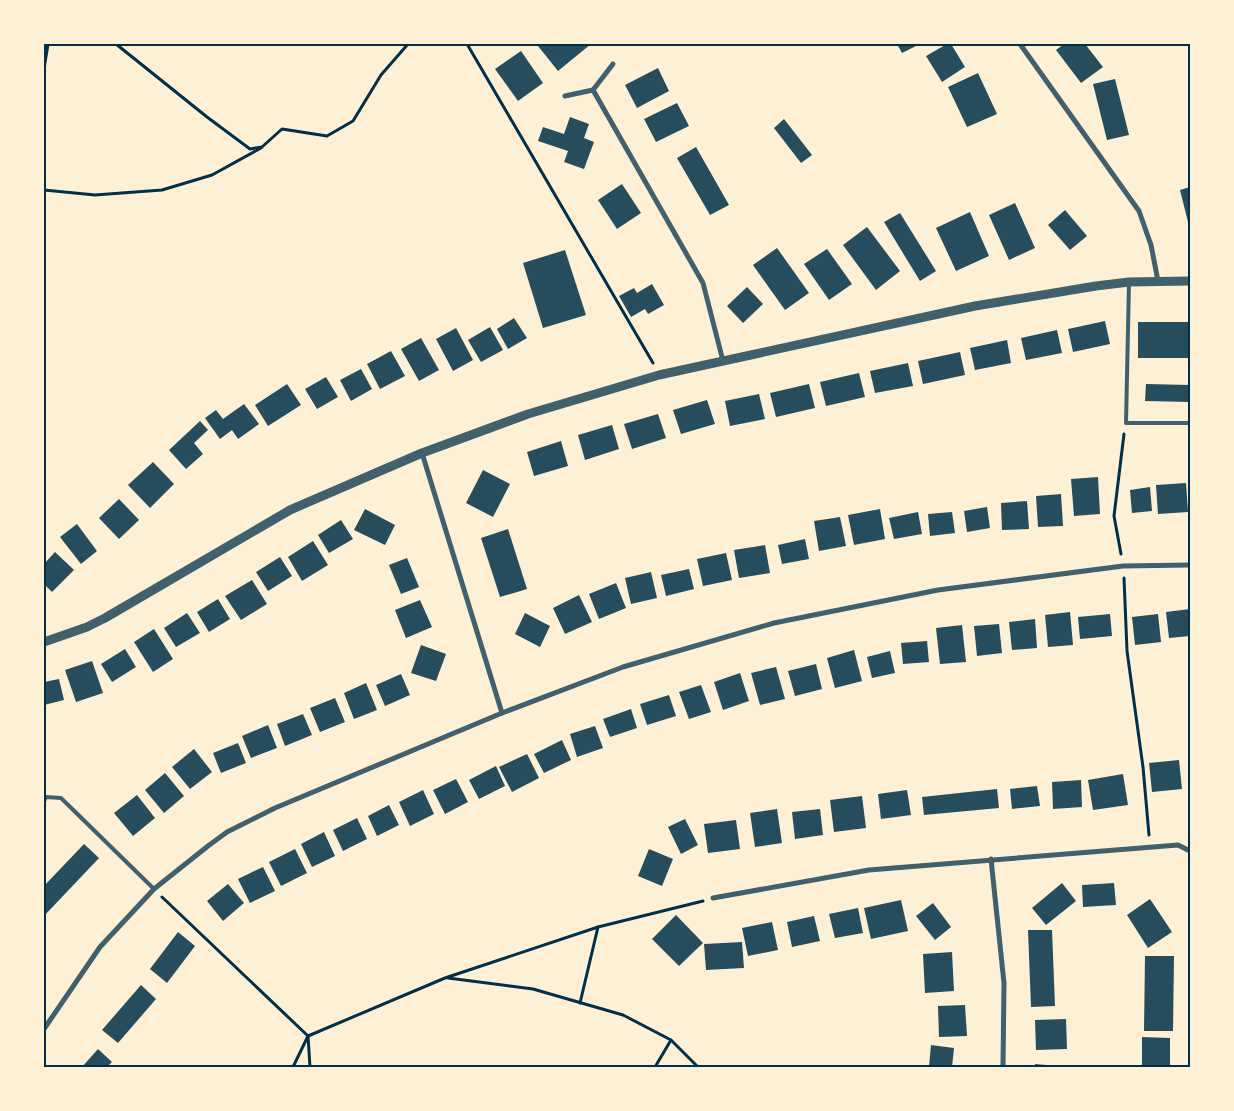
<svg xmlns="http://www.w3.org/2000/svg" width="1234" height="1111" font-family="Figtree,sans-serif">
<rect width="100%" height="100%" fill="#fdf0d5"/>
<g fill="#264d5e">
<path d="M540,44h51l-33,27 -20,-25z"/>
<path d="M897,44h23l-18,9z"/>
<path d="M947,44h4l14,23 -23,15 -16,-26z"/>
<path d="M1064,44h21l18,23 -22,16 -25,-33z"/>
<path d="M521,51l22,32 -25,18 -23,-32z"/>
<path d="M658,68l11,23 -32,17 -12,-23z"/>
<path d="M978,73l19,41 -30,13 -19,-40z"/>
<path d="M1115,79l14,56 -22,5 -14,-56z"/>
<path d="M677,103l12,23 -33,16 -12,-23z"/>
<path d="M570,117l19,7 -5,14 10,4 -10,27 -20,-7 4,-11 -30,-10 5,-14 21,7z"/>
<path d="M784,119l28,36 -11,8 -27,-35z"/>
<path d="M696,147l33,58 -19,10 -33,-57z"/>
<path d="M622,184l19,29 -24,16 -19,-29z"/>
<path d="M1190,187v43l-10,-40z"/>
<path d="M1015,203l20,45 -26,12 -20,-45z"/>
<path d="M1065,210l22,26 -17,14 -22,-25z"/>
<path d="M970,212l19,44 -33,15 -20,-43z"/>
<path d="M900,213l36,58 -16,10 -36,-59z"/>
<path d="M867,227l33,44 -24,19 -33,-45z"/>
<path d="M777,248l32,45 -24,17 -32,-45z"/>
<path d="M827,249l25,35 -23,16 -25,-36z"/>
<path d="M565,250l21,65 -43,13 -20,-65z"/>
<path d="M652,284l12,21 -16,9 -3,-5 -14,8 -12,-21 15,-8 3,5z"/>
<path d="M747,287l16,17 -20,19 -16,-17z"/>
<path d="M514,318l13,20 -19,11 -11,-20z"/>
<path d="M1105,321l5,23 -37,8 -5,-23z"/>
<rect x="1138" y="322" width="52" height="36"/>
<path d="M490,327l13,23 -22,12 -13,-22z"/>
<path d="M456,328l17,32 -20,11 -17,-32z"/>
<path d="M1057,330l5,23 -36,7 -5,-22z"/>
<path d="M421,338l18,32 -20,11 -18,-32z"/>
<path d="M1007,340l4,23 -36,7 -5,-22z"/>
<path d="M391,351l14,25 -25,13 -13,-25z"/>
<path d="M960,352l5,23 -42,9 -5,-23z"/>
<path d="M908,363l5,23 -38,7 -5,-22z"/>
<path d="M361,369l11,20 -21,12 -11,-21z"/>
<path d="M859,373l6,24 -39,9 -6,-24z"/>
<path d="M326,377l12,20 -21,12 -12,-20z"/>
<path d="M287,384l14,21 -33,21 -13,-21z"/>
<path d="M809,384l6,24 -39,9 -6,-24z"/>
<path d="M1146,384l44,1v17l-45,-1z"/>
<path d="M759,394l6,25 -35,7 -5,-25z"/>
<path d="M707,400l8,24 -34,10 -8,-24z"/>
<path d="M244,404l15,20 -21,15 -6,-9 -12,9 -15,-21 11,-8 7,9z"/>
<path d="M658,414l8,24 -34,11 -8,-25z"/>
<path d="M200,421l8,9 -14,13 9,11 -17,15 -17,-19z"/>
<path d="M612,425l7,24 -34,11 -7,-25z"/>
<path d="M561,441l7,25 -34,10 -7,-24z"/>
<path d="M153,462l21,22 -24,24 -22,-23z"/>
<path d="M483,470l27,14 -17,33 -27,-14z"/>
<path d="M1098,477l2,37 -26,2 -3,-37z"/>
<path d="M1186,483l2,29 -30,2 -2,-29z"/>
<path d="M1150,487l2,24 -20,2 -2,-23z"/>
<path d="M1061,494l2,32 -25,1 -2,-31z"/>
<path d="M119,499l20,21 -20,19 -20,-21z"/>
<path d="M1027,501l2,28 -27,1 -1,-27z"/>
<path d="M987,507l3,21 -23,4 -3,-21z"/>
<path d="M365,509l30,16 -10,20 -31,-15z"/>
<path d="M880,509l5,30 -31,6 -6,-30z"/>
<path d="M918,512l4,22 -28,5 -5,-21z"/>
<path d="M952,512l3,21 -25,3 -2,-22z"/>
<path d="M840,517l6,29 -27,5 -5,-30z"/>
<path d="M341,520l12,19 -24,14 -11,-18z"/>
<path d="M77,524l20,27 -16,13 -21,-27z"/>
<path d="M508,529l19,60 -27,8 -19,-59z"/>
<path d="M805,539l4,20 -27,5 -4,-19z"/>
<path d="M313,541l15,24 -26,16 -14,-24z"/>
<path d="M765,545l5,28 -31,5 -5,-28z"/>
<path d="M55,552l19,18 -22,22 -8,-8v-20z"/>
<path d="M726,553l6,27 -29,6 -6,-27z"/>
<path d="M280,557l12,19 -24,15 -12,-19z"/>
<path d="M407,558l12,29 -18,7 -12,-29z"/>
<path d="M689,569l5,20 -28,7 -5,-21z"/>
<path d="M651,572l6,26 -26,6 -6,-26z"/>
<path d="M252,580l15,24 -26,16 -16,-24z"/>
<path d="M616,583l10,25 -27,11 -10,-25z"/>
<path d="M579,595l13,27 -27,12 -12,-26z"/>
<path d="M218,599l12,20 -21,13 -12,-20z"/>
<path d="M420,600l12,27 -26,11 -11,-28z"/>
<path d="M1190,609v27l-21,2 -3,-26z"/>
<path d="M1070,612l3,33 -25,2 -3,-32z"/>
<path d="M187,613l13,20 -24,14 -12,-19z"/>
<path d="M525,613l25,13 -10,21 -25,-13z"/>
<path d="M1110,614l2,22 -32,3 -2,-22z"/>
<path d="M1158,614l3,28 -26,3 -3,-28z"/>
<path d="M1035,619l2,29 -25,2 -3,-28z"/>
<path d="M999,624l3,29 -25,3 -3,-30z"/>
<path d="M962,625l4,37 -26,2 -4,-36z"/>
<path d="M154,629l19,30 -20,13 -19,-30z"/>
<path d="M927,641l2,21 -26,2 -2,-21z"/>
<path d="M421,645l25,9 -10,27 -25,-8z"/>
<path d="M125,649l11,18 -24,15 -11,-18z"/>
<path d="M854,650l8,31 -27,7 -8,-30z"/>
<path d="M890,651l5,22 -23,5 -5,-21z"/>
<path d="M92,661l11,32 -27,9 -11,-32z"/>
<path d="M816,664l6,25 -27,7 -7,-25z"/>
<path d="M776,667l9,32 -25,6 -9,-32z"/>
<path d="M740,673l9,28 -26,9 -9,-28z"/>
<path d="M401,674l9,21 -25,11 -9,-21z"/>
<path d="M59,679l5,21 -20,5v-23z"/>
<path d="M366,683l11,27 -23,9 -10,-26z"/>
<path d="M701,685l10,27 -22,7 -10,-27z"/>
<path d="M669,695l7,21 -29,9 -7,-21z"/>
<path d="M335,698l10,24 -25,10 -10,-24z"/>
<path d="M631,709l6,19 -27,9 -7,-18z"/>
<path d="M303,714l9,21 -27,11 -8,-22z"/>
<path d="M268,725l9,23 -26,10 -9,-22z"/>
<path d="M595,726l8,22 -26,9 -7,-23z"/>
<path d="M562,740l9,20 -27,13 -10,-19z"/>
<path d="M238,743l8,20 -25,10 -8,-20z"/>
<path d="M194,749l18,23 -22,17 -18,-22z"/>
<path d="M527,754l12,24 -27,14 -13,-25z"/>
<path d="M1179,760l3,29 -30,3 -3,-29z"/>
<path d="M496,766l9,20 -26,13 -10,-19z"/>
<path d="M165,773l19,23 -20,17 -19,-23z"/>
<path d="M1123,774l5,31 -35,5 -5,-30z"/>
<path d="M456,779l12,23 -23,12 -12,-24z"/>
<path d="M1081,780l1,27 -29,2 -1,-27z"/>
<path d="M1037,786l3,20 -28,3 -2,-20z"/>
<path d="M997,789l2,19 -75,7 -2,-18z"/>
<path d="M423,790l11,24 -24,12 -11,-24z"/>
<path d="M907,790l4,25 -30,4 -3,-25z"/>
<path d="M137,795l18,23 -22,18 -19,-23z"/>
<path d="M862,796l4,32 -32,4 -4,-32z"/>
<path d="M389,805l10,20 -22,11 -9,-20z"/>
<path d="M777,809l5,34 -27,4 -5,-34z"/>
<path d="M820,809l3,26 -28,4 -3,-27z"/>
<path d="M357,818l10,21 -24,12 -10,-21z"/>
<path d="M685,819l13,26 -17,9 -13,-27z"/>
<path d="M736,820l4,29 -32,4 -4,-29z"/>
<path d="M324,832l11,24 -23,11 -11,-23z"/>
<path d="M84,844l15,14 -55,58v-30z"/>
<path d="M295,849l12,24 -26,13 -12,-24z"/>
<path d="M649,849l24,10 -11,27 -24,-10z"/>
<path d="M263,867l12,24 -25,12 -12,-24z"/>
<path d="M1062,883l14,18 -30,24 -14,-17z"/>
<path d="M1114,883l2,22 -33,2 -1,-22z"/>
<path d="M228,884l16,19 -21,18 -16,-20z"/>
<path d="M1150,899l22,33 -24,16 -21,-33z"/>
<path d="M901,900l7,31 -37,8 -7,-31z"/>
<path d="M933,903l18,24 -16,13 -19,-24z"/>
<path d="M858,908l5,25 -28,5 -6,-24z"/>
<path d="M676,915l27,28 -24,23 -27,-27z"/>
<path d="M814,916l6,25 -28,6 -5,-25z"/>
<path d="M772,922l6,28 -30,6 -6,-28z"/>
<path d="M1028,930h24l3,76 -24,1z"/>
<path d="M178,932l17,14 -28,37 -17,-14z"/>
<path d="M742,942l2,26 -38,2 -2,-26z"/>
<path d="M952,952l2,39 -29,2 -2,-39z"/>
<path d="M1145,956h29l-1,75h-29z"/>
<path d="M141,985l15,14 -38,44 -16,-13z"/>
<path d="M965,1005l2,31 -28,1 -1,-31z"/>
<path d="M1066,1019l1,30 -31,1 -1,-30z"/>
<path d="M1142,1037l28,1v29h-28z"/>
<path d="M931,1045l23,3 -2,19h-23z"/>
<path d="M98,1049l14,13 -5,5h-25z"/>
<path d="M1035,1064l23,2v1h-23z"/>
</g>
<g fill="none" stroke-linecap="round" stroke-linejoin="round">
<g stroke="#003049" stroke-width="3">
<path d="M116,44l91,73 43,32 12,-2 20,-18 45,7 26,-15 28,-46 27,-31"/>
<path d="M467,44l186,319"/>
<path d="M44,69l4,-25"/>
<path d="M44,190l51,5 67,-5 50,-15 49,-27"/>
<path d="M1121,554l-7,-38 10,-82"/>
<path d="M1124,578l3,73 16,116 6,68"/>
<path d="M162,897l146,139 2,31"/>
<path d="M448,978l85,11 90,26 48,25 27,27"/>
<path d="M580,1003l18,-76"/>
<path d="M293,1067l15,-31 137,-58 153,-51 105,-26"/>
<path d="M655,1067l16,-27"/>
</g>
<g stroke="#3f606c" stroke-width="4">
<path d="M1129,282l-3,141h64"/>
<path d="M44,801l2,-4 15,1 93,91"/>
</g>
<g stroke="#3f606c" stroke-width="5">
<path d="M1020,44l119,167 12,34 7,36"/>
<path d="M593,90l110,193 20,78"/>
<path d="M565,96l28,-6 20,-26"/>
<path d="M422,453l80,260"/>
<path d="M991,859l13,124 -1,84"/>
<path d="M713,898l156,-28 309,-25 12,6"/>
<path d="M44,1029l56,-82 54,-58 54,-43 19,-14 48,-24 227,-95 121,-46 151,-44 164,-33 185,-24 67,-1"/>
</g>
<path stroke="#3f606c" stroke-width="9" d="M44,642l43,-15 18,-9 185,-108 132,-57 106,-39 131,-39 316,-69 121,-20 33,-4 61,-1"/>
</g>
<rect width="1234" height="1111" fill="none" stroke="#fdf0d5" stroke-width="90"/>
<rect x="45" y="45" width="1144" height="1021" fill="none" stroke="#003049" stroke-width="2"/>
</svg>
